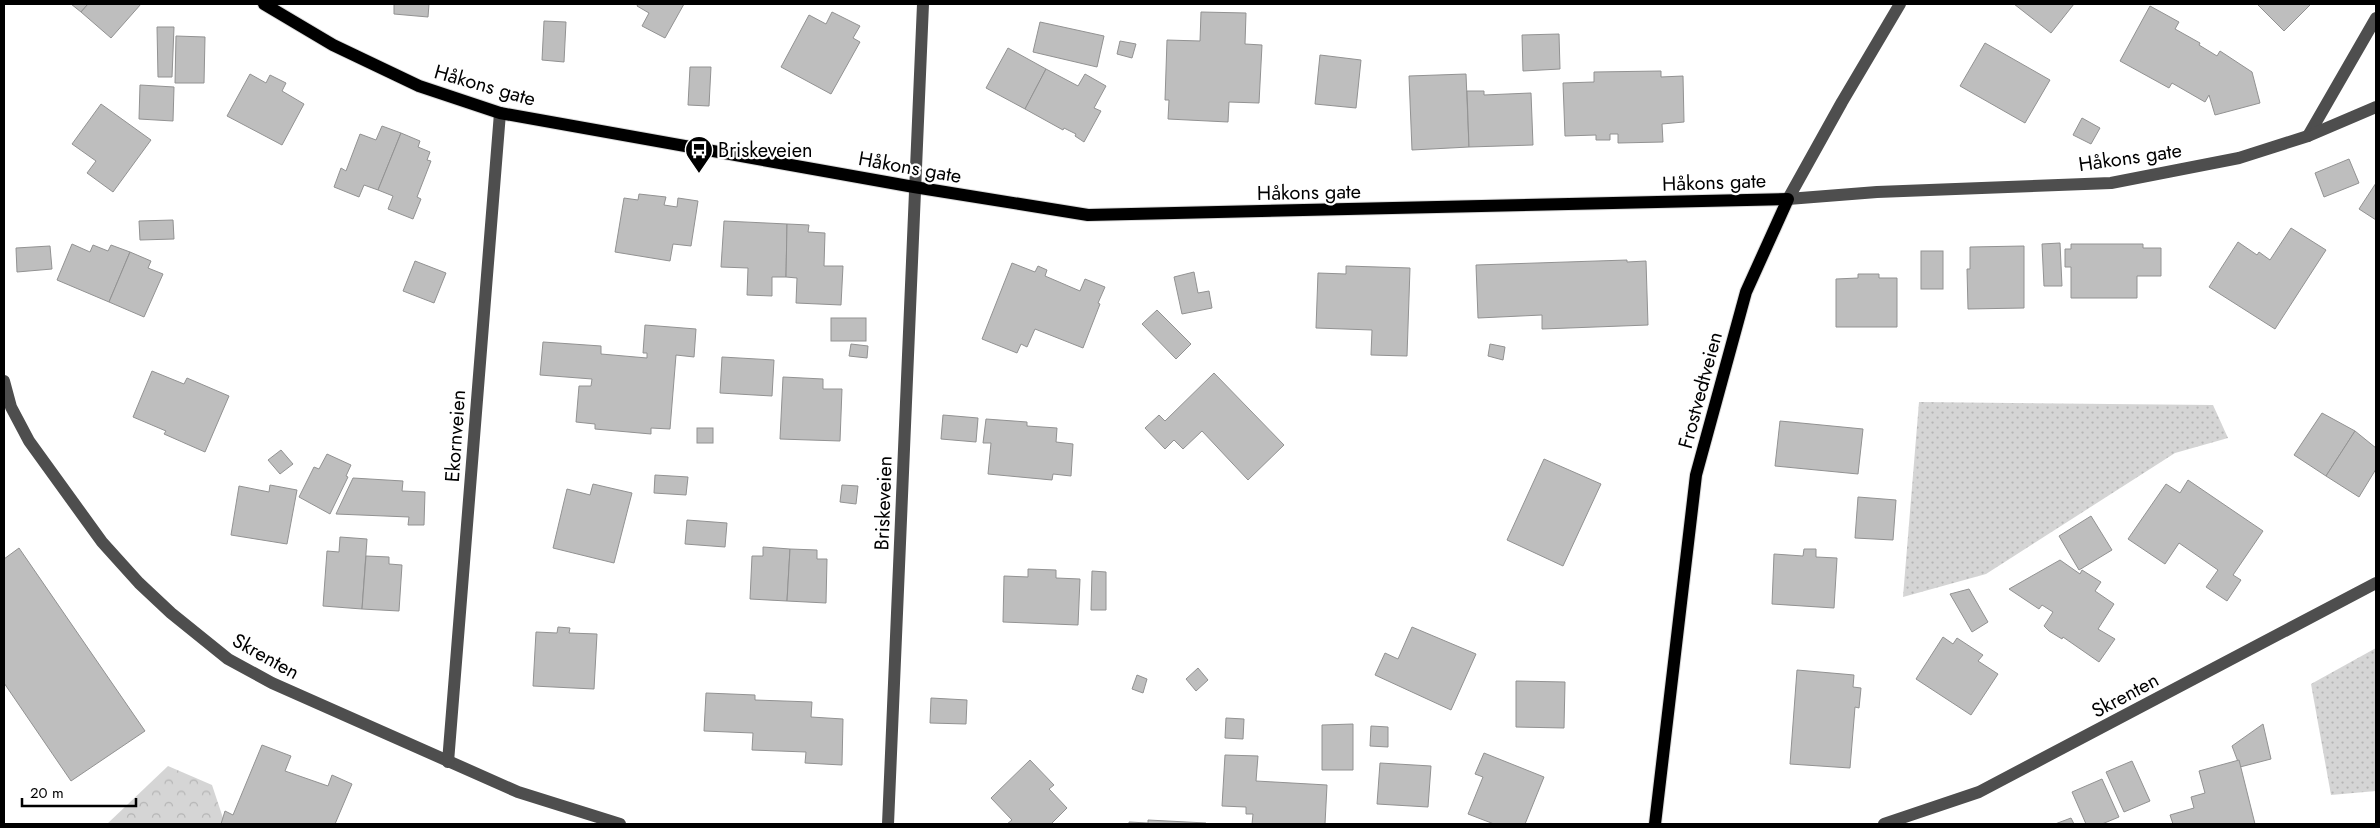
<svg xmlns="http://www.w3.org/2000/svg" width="2380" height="828" font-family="Jost,sans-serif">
<defs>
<pattern id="green-dots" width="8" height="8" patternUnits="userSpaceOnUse" patternTransform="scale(1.25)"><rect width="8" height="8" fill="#d5d5d5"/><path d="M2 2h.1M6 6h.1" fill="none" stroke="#b5b5b5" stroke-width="1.8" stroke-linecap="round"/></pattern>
<pattern id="forest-crowns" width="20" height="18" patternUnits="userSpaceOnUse" patternTransform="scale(1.25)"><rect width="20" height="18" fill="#d5d5d5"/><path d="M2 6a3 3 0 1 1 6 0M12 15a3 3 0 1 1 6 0" fill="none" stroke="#b5b5b5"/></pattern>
</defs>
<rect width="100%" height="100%" fill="#fff"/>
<g fill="url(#green-dots)">
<path d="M1919,402l294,3 15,33 -53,15 -189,121 -83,23z"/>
<path d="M2376,648v143l-45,4 -20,-111z"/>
</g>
<path fill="url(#forest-crowns)" d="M168,766l44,19 13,39h-118z"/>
<g fill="#bebebe" stroke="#929292">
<path d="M71,4h17l-7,8z"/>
<path d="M88,4h53l-30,34 -30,-26z"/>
<path d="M394,4h35l-1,13 -34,-3z"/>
<path d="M638,4h46l-19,34 -23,-12 7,-13 -12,-7z"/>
<path d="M2014,4h60l-23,29z"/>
<path d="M2257,4h54l-27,27z"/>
<path d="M2150,6l29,16 -4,7 25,14 -1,2 18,11 3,-5 32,21 8,31 -45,12 -6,-20 -4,7 -33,-19 -3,5 -49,-27z"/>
<path d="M832,12l28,14 -7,12 7,4 -29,52 -50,-27 28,-52 17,9z"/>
<path d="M1201,12l45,1 -1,31 17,1 -3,58 -30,-1 -1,20 -60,-3 1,-19h-4l2,-60 33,1z"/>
<path d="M544,21l22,1 -2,40 -22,-2z"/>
<path d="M1040,22l64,14 -7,31 -64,-15z"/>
<path d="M157,27h17l-2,50h-14z"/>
<path d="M1559,34l1,35 -37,2 -1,-36z"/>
<path d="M176,36l29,1 -1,46h-29z"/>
<path d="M1120,41l16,3 -4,14 -15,-4z"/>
<path d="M1985,43l65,37 -25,43 -65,-37z"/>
<path d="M1008,48l38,21 -21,40 -39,-21z"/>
<path d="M1320,55l41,5 -5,48 -41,-4z"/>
<path d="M690,67h21l-2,39 -21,-1z"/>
<path d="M1046,69l32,17 7,-12 21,12 -12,22 7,3 -17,31 -9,-6 1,-2 -12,-6 -1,2 -38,-21z"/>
<path d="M1661,71v6l22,-1 1,46 -22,2 1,18 -45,1v-9h-8v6h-14v-5l-31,1 -2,-53 31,-1v-10z"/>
<path d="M250,74l16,9 4,-8 16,8 -4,8 22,13 -22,41 -55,-29z"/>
<path d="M1466,74l3,73 -57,3 -3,-74z"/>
<path d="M140,85l34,2 -1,34 -34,-2z"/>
<path d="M1467,91h17v4l47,-2 2,52 -64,2z"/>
<path d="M101,104l50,36 -38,52 -26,-19 9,-12 -24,-17z"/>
<path d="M2082,118l18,10 -9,16 -18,-9z"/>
<path d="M382,126l19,7 -23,57 -14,-5 -5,12 -25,-10 7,-19 5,3 14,-37 16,6z"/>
<path d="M401,133l19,8 -2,6 12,5 -3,8 4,1 -14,36 4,2 -8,20 -25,-10 5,-13 -15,-6z"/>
<path d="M2349,159l10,24 -35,14 -9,-24z"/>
<path d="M2376,183v37l-17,-11z"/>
<path d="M639,194l27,3 -2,8 13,2 1,-9 20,3 -7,45 -18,-2 -3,17 -55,-9 9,-54 14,2z"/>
<path d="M173,220l1,19 -34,1 -1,-19z"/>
<path d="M724,221l63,3 -1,53h-14v19l-25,-1 1,-27 -27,-1z"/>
<path d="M787,224l22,1 -1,7 17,1 -1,33h19l-2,39 -45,-2 1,-25 -11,-1z"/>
<path d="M2291,228l35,22 -51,79 -66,-42 29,-45 19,13 2,-3 11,8z"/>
<path d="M2060,243l2,43h-18l-2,-42z"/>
<path d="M72,244l18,8 3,-7 15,6 3,-6 19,7 -21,50 -52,-22z"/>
<path d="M2071,244h72v4h18v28h-24v22h-66v-31h-6v-18h6z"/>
<path d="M50,246l2,23 -35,3 -1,-24z"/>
<path d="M2024,246v62l-56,1 -1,-40h3v-22z"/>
<rect x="1921" y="251" width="22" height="38"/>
<path d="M130,252l21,9 -3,7 15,6 -19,43 -35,-15z"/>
<path d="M1627,260v2l19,-1 2,64 -106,4v-14l-64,3 -2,-53z"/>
<path d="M415,261l31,12 -12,30 -31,-12z"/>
<path d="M1012,263l23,9 3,-6 9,4 -2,6 35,15 5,-12 20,8 -7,16 2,1 -17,44 -48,-19 -8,18 -6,-3 -4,9 -35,-14z"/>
<path d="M1346,266l64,2 -3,88 -36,-1 1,-25 -56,-2 2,-55 28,1z"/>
<path d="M1194,272l4,21 11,-2 3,17 -30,6 -8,-37z"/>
<path d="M1858,274h21v4h18v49h-61v-48l22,-1z"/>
<path d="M1157,310l34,34 -15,15 -34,-35z"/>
<rect x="831" y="318" width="35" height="23"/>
<path d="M645,325l51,4 -2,28 -18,-2 -6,74 -19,-1v6l-56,-5v-5l-19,-2 3,-36h12l1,-7 -52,-4 3,-33 58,4v8l46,4v-5h-4z"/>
<path d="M851,344l17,2 -1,12 -18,-2z"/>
<path d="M1490,344l15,3 -2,13 -15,-4z"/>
<path d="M722,357l52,3 -2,36 -52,-3z"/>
<path d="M152,371l32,13 3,-6 42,18 -24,56 -41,-18 2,-3 -33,-14z"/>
<path d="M1214,373l70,72 -36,35 -46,-49 -19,18 -9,-9 -9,9 -20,-21 14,-13 6,6z"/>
<path d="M783,377l40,2v10h19l-2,52 -60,-2z"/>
<path d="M2322,413l33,18 -29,45 -32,-21z"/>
<path d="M943,415l35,3 -2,24 -35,-3z"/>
<path d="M986,419l41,3v4l30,2 -1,14 17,2 -2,32 -18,-2 -1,6 -64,-6 3,-31h-8z"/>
<path d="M1780,421l83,8 -5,45 -83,-8z"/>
<rect x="697" y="428" width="16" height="15"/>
<path d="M2355,431l21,17v21l-17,28 -33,-21z"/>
<path d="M281,450l12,14 -13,10 -12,-14z"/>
<path d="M327,454l24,11 -5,11 2,1 -18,37 -31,-17 15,-30 5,2z"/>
<path d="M1544,459l57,25 -38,82 -56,-26z"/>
<path d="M655,475l33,2 -2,18 -32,-2z"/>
<path d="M353,478l50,3 -1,10 23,1 -1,33h-16l1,-8 -73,-3z"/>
<path d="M2188,480l75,51 -30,44 8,5 -14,21 -21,-14 12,-17 -39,-27 -14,21 -37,-25 38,-55 14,9z"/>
<path d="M593,484l39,9 -18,70 -61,-15 14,-59 23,6z"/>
<path d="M270,485l27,5 -10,54 -56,-9 8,-49 30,6z"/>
<path d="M842,485l16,1 -2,18 -16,-2z"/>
<path d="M1858,497l38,3 -3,40 -38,-2z"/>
<path d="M2091,516l21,34 -33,20 -20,-34z"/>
<path d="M687,520l40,3 -2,24 -40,-3z"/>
<path d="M340,537l27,2 -5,70 -39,-3 4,-55 12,1z"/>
<path d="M763,547l27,2 -3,52 -37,-2 2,-43h11z"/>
<path d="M19,548l126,183 -74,50 -67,-98v-124z"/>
<path d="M790,549l27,1v9h10l-1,44 -39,-2z"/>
<path d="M1804,549h12v8l21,1 -3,50 -62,-4 2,-50 29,2z"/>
<path d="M366,556l23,1v7l13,1 -3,46 -37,-2z"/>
<path d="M2060,560l20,14 2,-4 19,12 -6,9 19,13 -16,25 17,10 -16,23 -36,-25 -1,2 -13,-8 -5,-5 9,-14 -11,-7 -3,4 -30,-20z"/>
<path d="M1028,569l28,1v8l24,1 -2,46 -75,-3 1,-46 24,1z"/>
<path d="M1092,571l14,1v38h-15z"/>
<path d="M1969,589l19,33 -16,10 -22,-38z"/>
<path d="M558,627l12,1 -1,5 28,1 -3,55 -61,-3 3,-54 21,1z"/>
<path d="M1412,627l64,27 -25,56 -76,-35 10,-22 13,6z"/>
<path d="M1943,637l10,7 4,-6 26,17 -5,6 20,13 -27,41 -55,-36z"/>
<path d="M1198,668l10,12 -12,11 -10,-12z"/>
<path d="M1797,670l57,5 -1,12 8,1 -2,20 -4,-1 -5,61 -60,-4z"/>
<path d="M1137,675l10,4 -4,14 -11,-4z"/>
<path d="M1516,681l49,1 -1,46 -48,-1z"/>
<path d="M706,693l49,2v5l57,2 -1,15 32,2 -1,46 -37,-2 1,-11 -54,-2 1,-17 -49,-2z"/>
<path d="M931,698l36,2 -1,24 -36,-1z"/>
<path d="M1226,718l18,1 -1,20 -18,-1z"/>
<path d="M1353,724v46h-31v-45z"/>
<path d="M2263,724l8,35 -31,8 -8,-21z"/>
<path d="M1371,726l17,1v20l-18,-1z"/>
<path d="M262,745l29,11 -6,15 43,15 4,-11 20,9 -17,40h-114l4,-13 8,4z"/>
<path d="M1484,753l60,24 -19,47h-31l-26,-10 15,-37 -8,-3z"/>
<path d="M1225,755l33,1 -2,25 71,4 -2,39h-73l1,-10h-7v-7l-24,-1z"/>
<path d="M1030,760l24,25 -5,4 18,19 -16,16h-44l5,-4 -21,-22z"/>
<path d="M2239,760l16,64h-82l-3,-9 24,-7 -3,-11 14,-4 -6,-22z"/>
<path d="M2132,761l18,40 -26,11 -18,-40z"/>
<path d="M1380,763l51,3 -3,41 -51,-3z"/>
<path d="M2102,779l17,38 -17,7h-16l-14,-32z"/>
<path d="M2071,818l3,6h-19z"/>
<path d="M1148,820l58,3v1h-77v-2l19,1z"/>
</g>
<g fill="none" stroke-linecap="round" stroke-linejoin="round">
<defs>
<path id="major" d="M264,4l69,41 86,41 81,27 414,74 174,28 700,-16 -42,93 -50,183 -41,349"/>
</defs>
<use href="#major" stroke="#dbdbdb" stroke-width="14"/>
<g stroke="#4e4e4e" stroke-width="12">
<path d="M2308,136l68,-118"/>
<path d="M1788,199l89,-7 234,-9 128,-25 69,-22 68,-29"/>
<path d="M1788,199l54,-97 58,-98"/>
<path d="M4,381l7,26 18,34 73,101 37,41 32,30 57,46 44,24 246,109 102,32"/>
<path d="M448,762l52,-649"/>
<path d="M888,824l35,-820"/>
<path d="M1884,824l95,-32 397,-209"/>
</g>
<use href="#major" stroke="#000" stroke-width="12"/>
</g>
<defs>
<symbol id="bus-pin" viewBox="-11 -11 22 30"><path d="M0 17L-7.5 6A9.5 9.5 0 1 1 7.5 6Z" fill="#000" stroke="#fff"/><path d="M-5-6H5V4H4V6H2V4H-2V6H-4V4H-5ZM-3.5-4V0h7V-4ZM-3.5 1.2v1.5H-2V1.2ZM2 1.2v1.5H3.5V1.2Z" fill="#fff"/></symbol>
</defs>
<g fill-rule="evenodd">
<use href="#bus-pin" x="683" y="134" width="32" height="43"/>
</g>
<g text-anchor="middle" stroke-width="4.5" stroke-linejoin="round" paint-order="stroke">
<g font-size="20" fill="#000" stroke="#fff">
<text transform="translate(485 85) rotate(16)" y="7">Håkons gate</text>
<text transform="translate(2130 157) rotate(-8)" y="7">Håkons gate</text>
<text transform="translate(910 167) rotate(10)" y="7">Håkons gate</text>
<text transform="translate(1714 182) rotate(-2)" y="7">Håkons gate</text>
<text transform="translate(1309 192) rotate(-1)" y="7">Håkons gate</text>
<text transform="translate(1700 390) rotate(-75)" y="7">Frostvedtveien</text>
<text transform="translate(455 436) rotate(-86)" y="7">Ekornveien</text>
<text transform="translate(883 503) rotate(-88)" y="7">Briskeveien</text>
<text transform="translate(266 656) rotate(29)" y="7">Skrenten</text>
<text transform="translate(2125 695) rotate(-28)" y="7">Skrenten</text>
</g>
<g font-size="20" fill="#000" stroke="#fff" text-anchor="start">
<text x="718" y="157">Briskeveien</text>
</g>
</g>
<rect width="2380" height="828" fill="none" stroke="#000000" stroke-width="10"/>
<path d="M22 798v8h114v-8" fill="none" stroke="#000000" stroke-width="2.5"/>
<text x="30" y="798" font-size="15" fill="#000000" stroke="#ffffff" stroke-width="4" paint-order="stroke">20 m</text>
</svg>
